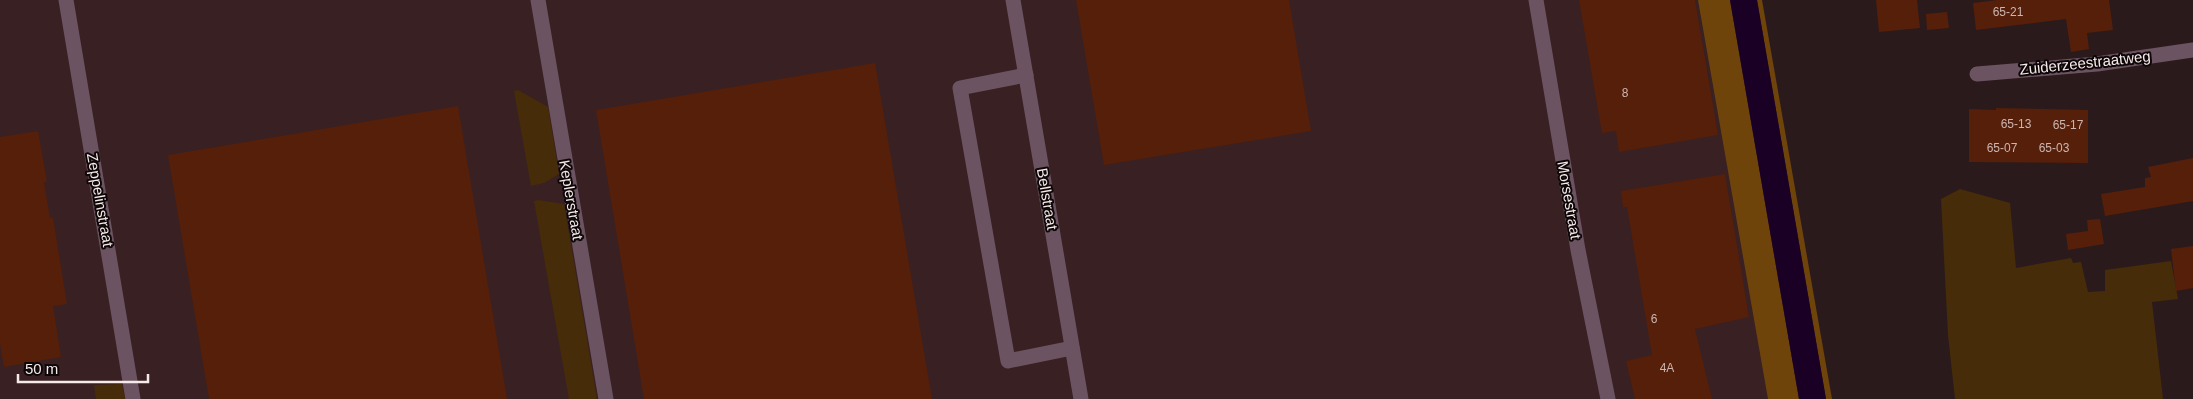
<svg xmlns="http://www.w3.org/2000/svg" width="2193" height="399" font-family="Helvetica,sans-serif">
<rect width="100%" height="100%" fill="#2b1a1c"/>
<path fill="#382023" d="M0,0h1701l72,399h-1773z"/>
<g fill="#472c09">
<path d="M518,90l30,17 11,67 -15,9 -13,3 -17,-95z"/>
<path d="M1960,189l50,14 6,65 55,-10 2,5 8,-1 7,30 17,-1v-21l66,-9 7,38 -26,3 11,97h-208l-7,-64 -7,-136z"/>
<path d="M538,200l26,4 33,195h-28l-35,-198z"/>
<path d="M122,384l3,15h-29l-2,-14z"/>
</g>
<g fill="#6e440b">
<path d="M1698,0h32l69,399h-31z"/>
<path d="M1757,0h5l70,399h-6z"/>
</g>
<path fill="#1b0026" d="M1730,0h27l69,399h-27z"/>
<g fill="#561f09">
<path d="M1076,0h213l22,131 -207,34z"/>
<path d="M1579,0h116l23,135 -99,17 -3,-21 -14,2z"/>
<path d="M1876,0h41l3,28 -41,4z"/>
<path d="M1997,0h112l4,30 -26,3 2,16 -18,3 -5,-33 -90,11 -3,-27z"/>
<path d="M1947,12l2,16 -22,2 -1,-16z"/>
<path d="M875,63l57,336h-288l-48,-289z"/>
<path d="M458,106l49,293h-298l-41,-244z"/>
<path d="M1996,108l92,2v53l-119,-1v-53l27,1z"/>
<path d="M38,131l9,51h-3l6,36h3l14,86 -14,2 8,51 -57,10 -4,-23v-207z"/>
<path d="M2193,158v43l-88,15 -4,-22 44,-7v-9l6,-1 -3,-10z"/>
<path d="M1725,174l24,143 -54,12 17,70h-77l-9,-38 26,-6 -25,-148h-4l-2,-16z"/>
<path d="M2100,219l4,25 -36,6 -2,-16 22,-3 -1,-11z"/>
<path d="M2193,246v42l-17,3 -5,-42z"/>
</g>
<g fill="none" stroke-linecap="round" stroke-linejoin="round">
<g stroke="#6c5361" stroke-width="15">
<path d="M66,0l67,399"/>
<path d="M538,0l68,399"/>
<path d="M1013,0l68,399"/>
<path d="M1536,0l42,250 30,149"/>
<path d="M1977,74l120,-10 96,-14"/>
<path d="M1026,75l-66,13 48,273 64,-13"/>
</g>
</g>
<g text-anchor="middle" stroke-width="4" stroke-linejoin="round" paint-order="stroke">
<g font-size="12" fill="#cdb6b2">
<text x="2008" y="16">65-21</text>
<text x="1625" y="97">8</text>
<text x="2016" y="128">65-13</text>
<text x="2068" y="129">65-17</text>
<text x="2002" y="152">65-07</text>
<text x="2054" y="152">65-03</text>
<text x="1654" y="323">6</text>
<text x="1667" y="372">4A</text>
</g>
<g font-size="15" fill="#f5e9ea" stroke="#0e0708">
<text transform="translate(2085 63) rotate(-6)" y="5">Zuiderzeestraatweg</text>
<text transform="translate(1047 199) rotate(80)" y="5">Bellstraat</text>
<text transform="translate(100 200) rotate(80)" y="5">Zeppelinstraat</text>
<text transform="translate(571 200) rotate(80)" y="5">Keplerstraat</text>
<text transform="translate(1569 200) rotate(80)" y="5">Morsestraat</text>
</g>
</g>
<path d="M18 374v8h130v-8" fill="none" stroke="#f5e9ea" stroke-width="2.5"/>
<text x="25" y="374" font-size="15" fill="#f5e9ea" stroke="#0e0708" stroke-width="4" paint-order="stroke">50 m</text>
</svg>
